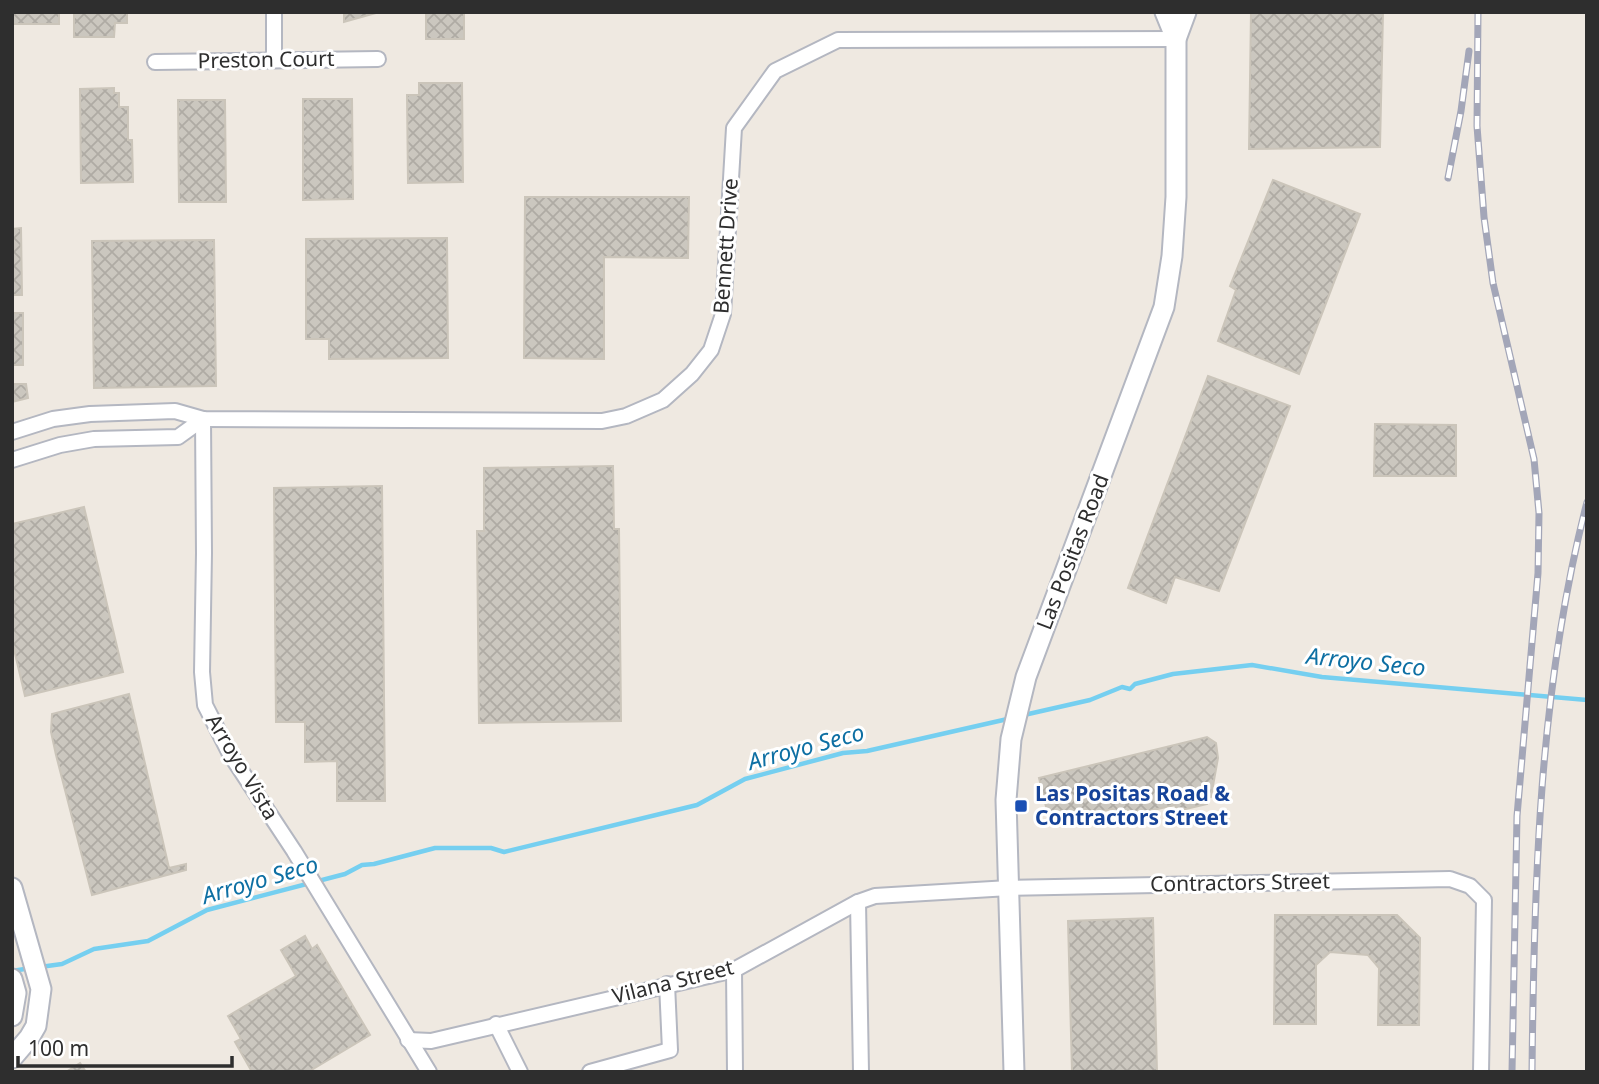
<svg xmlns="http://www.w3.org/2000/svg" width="1599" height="1084" font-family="'Noto Sans',sans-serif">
<defs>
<pattern id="building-cross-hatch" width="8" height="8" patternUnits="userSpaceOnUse" patternTransform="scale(1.75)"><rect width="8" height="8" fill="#cbc7bf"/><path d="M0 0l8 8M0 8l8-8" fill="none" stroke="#afaba4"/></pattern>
</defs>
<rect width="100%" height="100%" fill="#efe9e1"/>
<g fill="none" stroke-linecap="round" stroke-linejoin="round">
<g stroke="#75cff0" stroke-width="4.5">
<path d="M1024,715l66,-15 32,-13 8,2 5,-5 38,-10 79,-9 70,12 265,23"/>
<path d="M40,967l22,-3 32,-15 54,-8 59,-31 138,-36 17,-9 12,-1 61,-16h56l13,4 193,-47 48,-26 98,-26 24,-2 145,-33"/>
<path d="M12,971l19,-3"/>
</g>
</g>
<g fill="url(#building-cross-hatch)" stroke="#cbc5ba" stroke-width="2">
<rect x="12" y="12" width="47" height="12"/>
<path d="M74,12h53v11h-12l-1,14h-40z"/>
<path d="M344,12h32v1l-32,9z"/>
<rect x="426" y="12" width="38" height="27"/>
<path d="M1251,12h132l-3,135 -131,2z"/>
<path d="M419,83h43l1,99 -55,1 -1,-88h12z"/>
<path d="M114,88v5h5v14h9v33h4l1,42 -52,1 -1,-94z"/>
<path d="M303,99h49l1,100 -50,1z"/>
<path d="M178,100h47l1,102h-47z"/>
<path d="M1273,180l87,34 -61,160 -81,-33 18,-51 -6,-4z"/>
<path d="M525,197h164l-1,61 -84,-1v102l-80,-1z"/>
<path d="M21,228l1,67h-10v-66z"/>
<path d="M447,238l1,120 -119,1v-20h-23v-100z"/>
<path d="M214,240l2,146 -122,2 -2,-147z"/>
<rect x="12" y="313" width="11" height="52"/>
<path d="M1208,376l82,30 -71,185 -44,-14 -9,26 -38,-15z"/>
<path d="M12,384h14l2,14 -16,4z"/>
<path d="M1375,424l81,1v51h-82z"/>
<path d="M613,466l1,63h5l2,192 -142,2 -2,-192h7v-63z"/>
<path d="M382,486l3,315h-48v-40l-32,1v-40h-29l-2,-234z"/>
<path d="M84,507l39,165 -98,24 -13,-55v-117z"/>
<path d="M129,694l40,174 17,-4v6l-94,25 -36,-140 -5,-23 1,-18z"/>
<path d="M1207,737l9,6 2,15 -7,39 -5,1 1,6 -30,7 -2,-6 -61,14 -2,-10 -62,14 -11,-45z"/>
<path d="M1275,915h122l23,23 -1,87h-41l1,-57 -11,-13 -38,-3 -14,13v59h-42z"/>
<path d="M1153,918l4,154h-85l-4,-151z"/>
<path d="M305,936l7,13 5,-4 53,90 -62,37h-56l-17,-30 6,-3 -13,-23 68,-40 -15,-26z"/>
<path d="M80,1063l6,9h-20z"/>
</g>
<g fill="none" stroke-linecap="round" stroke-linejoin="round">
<defs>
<g id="street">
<path d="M274,12v48"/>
<path d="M155,62l223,-3"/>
<path d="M203,419l1,134 -2,119 3,33 25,49 64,97 135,221"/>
<path d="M12,432l41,-13 37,-5 85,-3 28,8 399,2 24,-5 37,-16 29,-26 19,-24 12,-36 11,-186 41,-57 63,-31 338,-1"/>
<path d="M12,460l48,-15 34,-6 84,-2 25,-18"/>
<path d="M858,902l3,170"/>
<path d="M734,970l1,102"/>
<path d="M496,1024l24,48"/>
<path d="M408,1040l23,1 303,-71 124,-68 17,-6 134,-8 441,-9 20,7 14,14 -3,172"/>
<path d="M590,1072l80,-22 -3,-66"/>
</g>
<g id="secondary">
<path d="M1165,12l11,27"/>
<path d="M12,888l29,101 -5,37 -7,12 -17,20"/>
<path d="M12,979l4,14 -4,23"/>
<path d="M1014,1072l-8,-272 5,-61 15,-62 138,-370 8,-51 4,-59v-158l10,-27"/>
</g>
</defs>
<use href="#street" stroke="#b4b7c1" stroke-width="18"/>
<use href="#secondary" stroke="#b4b7c1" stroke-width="23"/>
<use href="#street" stroke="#fff" stroke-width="14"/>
<use href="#secondary" stroke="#fff" stroke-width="19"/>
<defs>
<g id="rail">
<path d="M1478,12l-1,114 7,91 9,66 41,176 5,54 -1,60 -21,243 -5,256"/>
<path d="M1448,178l13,-67 8,-60"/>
<path d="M1532,1072c2,-192 7,-384 55,-570"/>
</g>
</defs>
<use href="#rail" stroke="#a3a6b8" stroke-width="7"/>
<use href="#rail" stroke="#fff" stroke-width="4.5" stroke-dasharray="13" stroke-linecap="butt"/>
</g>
<rect fill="#1a4fb4" stroke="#fff" stroke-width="2.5" x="1014" y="799" width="14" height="14" rx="3.5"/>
<g text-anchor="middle" stroke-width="6" stroke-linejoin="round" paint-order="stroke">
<g font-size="21" fill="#2e2e2e" stroke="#fff">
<text transform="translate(266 60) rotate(-1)" y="7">Preston Court</text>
<text transform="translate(726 246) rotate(-86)" y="7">Bennett Drive</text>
<text transform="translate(1073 552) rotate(-69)" y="7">Las Positas Road</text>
<text transform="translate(242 767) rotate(59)" y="7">Arroyo Vista</text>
<text transform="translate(1240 883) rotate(-1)" y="7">Contractors Street</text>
<text transform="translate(673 982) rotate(-14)" y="7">Vilana Street</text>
</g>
<g font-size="21" font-weight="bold" fill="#164399" stroke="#fff" text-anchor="start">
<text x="1035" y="801">Las Positas Road &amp;<tspan x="1035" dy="24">Contractors Street</tspan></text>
</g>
<g font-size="23" font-style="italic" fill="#0d6fa3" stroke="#fff">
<text transform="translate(1366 662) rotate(6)" y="8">Arroyo Seco</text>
<text transform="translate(806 747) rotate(-15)" y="8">Arroyo Seco</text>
<text transform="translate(260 880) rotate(-16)" y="8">Arroyo Seco</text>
</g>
</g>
<rect width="1599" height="1084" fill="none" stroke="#2e2e2e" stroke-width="28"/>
<path d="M18 1056v10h214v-10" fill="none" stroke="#2e2e2e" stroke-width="3.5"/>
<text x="28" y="1056" font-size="21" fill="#2e2e2e" stroke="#ffffff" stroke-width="5" paint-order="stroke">100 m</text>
</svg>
